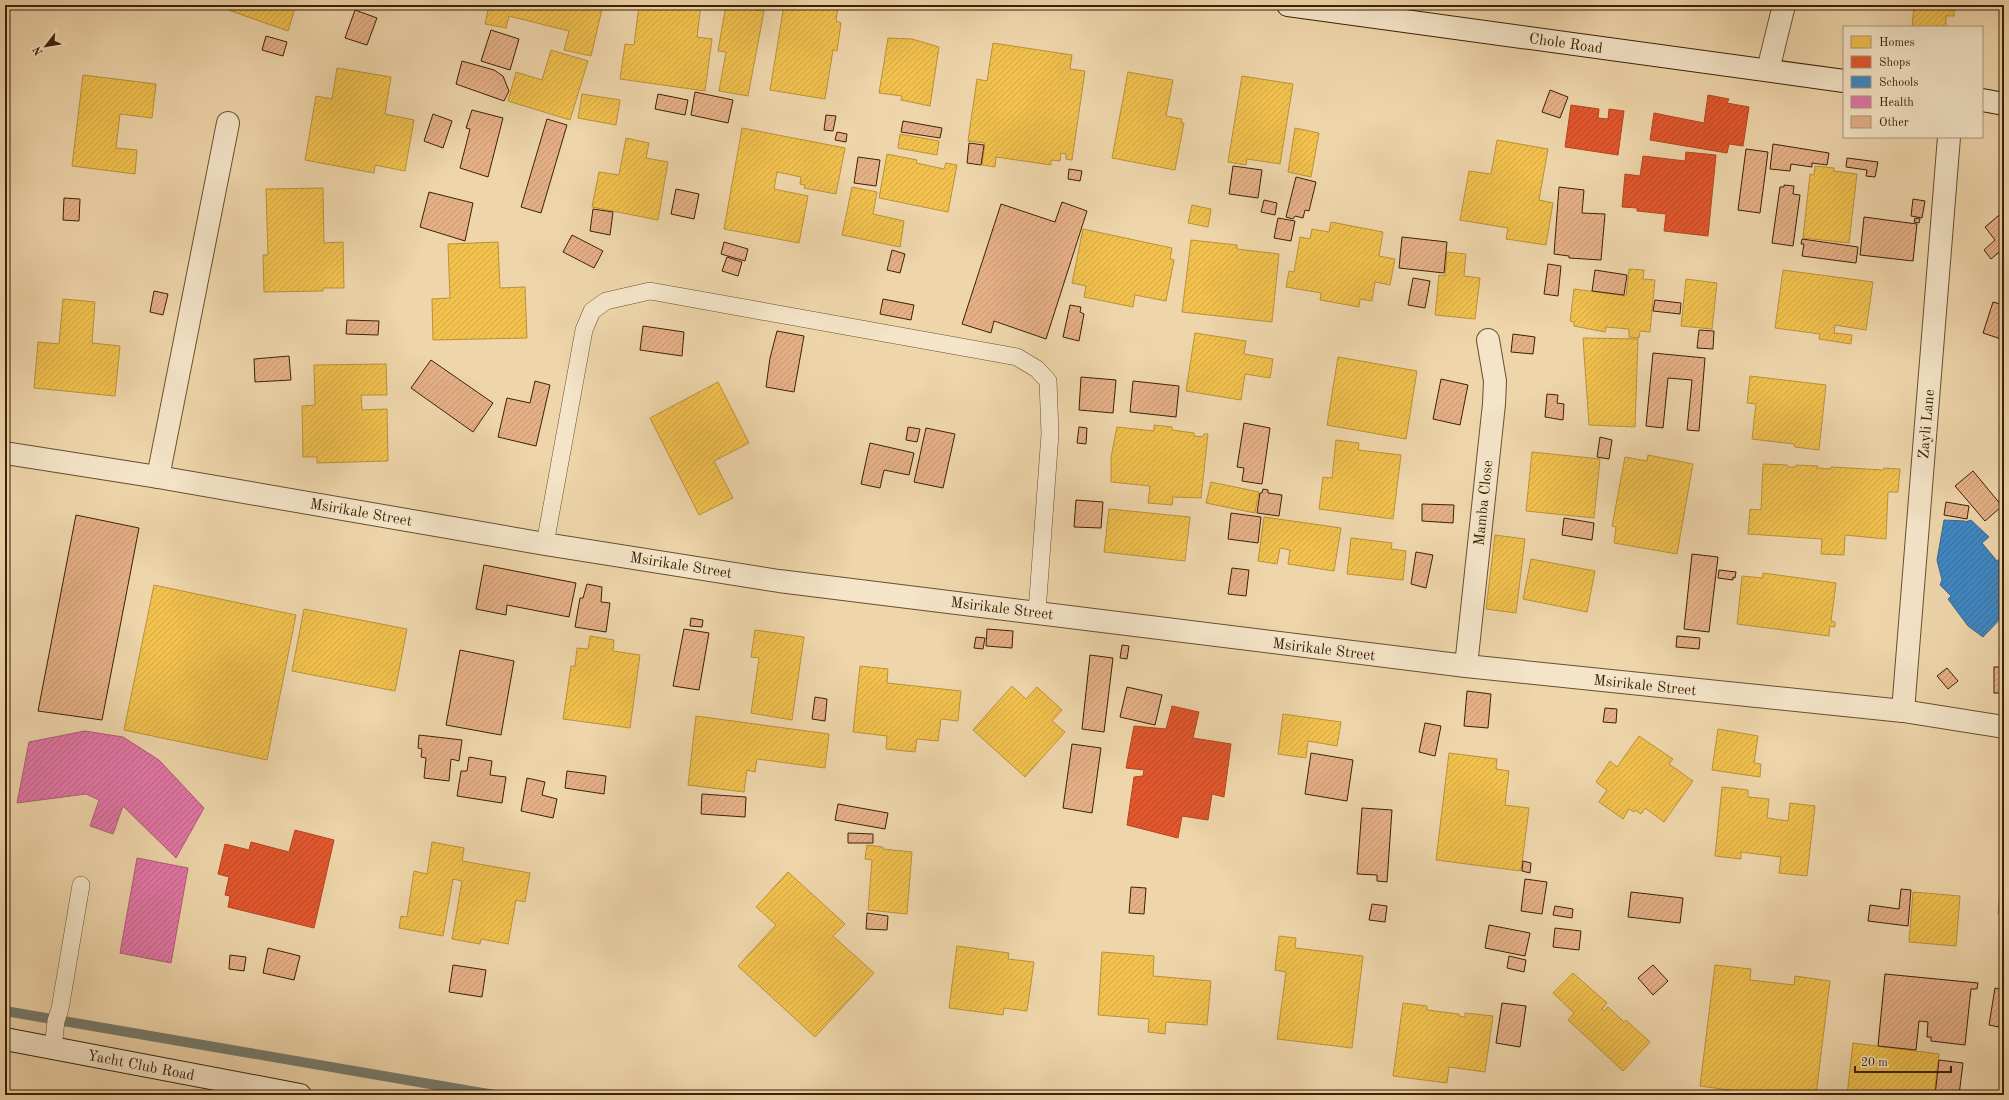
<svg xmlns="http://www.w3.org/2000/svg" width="2009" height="1100" font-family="'Old Standard TT',serif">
<defs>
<pattern id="homes-hatch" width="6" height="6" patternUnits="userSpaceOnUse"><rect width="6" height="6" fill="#f2c14e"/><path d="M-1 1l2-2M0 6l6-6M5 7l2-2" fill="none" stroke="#d0a643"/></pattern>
<pattern id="shops-hatch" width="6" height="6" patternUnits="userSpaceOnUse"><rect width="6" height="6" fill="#e4572e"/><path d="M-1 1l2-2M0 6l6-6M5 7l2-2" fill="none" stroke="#ba4825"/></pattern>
<pattern id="schools-hatch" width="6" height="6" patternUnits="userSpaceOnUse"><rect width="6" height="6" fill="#3f88c5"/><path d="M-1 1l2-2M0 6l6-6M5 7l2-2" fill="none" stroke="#366f9e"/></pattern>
<pattern id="health-hatch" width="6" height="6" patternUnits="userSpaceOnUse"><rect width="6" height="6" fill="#e377a8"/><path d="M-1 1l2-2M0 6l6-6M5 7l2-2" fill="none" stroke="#b96187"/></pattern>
<pattern id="building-hatch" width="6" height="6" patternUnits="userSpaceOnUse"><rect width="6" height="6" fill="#e6b087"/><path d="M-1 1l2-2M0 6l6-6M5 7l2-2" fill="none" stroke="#c69773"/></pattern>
</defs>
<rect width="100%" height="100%" fill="#eed5aa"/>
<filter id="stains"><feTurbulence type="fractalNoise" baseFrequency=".005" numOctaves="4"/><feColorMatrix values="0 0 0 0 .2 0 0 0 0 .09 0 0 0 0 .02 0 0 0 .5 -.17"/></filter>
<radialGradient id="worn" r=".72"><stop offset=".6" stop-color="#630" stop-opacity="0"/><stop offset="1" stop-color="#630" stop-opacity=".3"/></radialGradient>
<g fill="url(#homes-hatch)" stroke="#bb9138">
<path d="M214,5h82l-8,26z"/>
<path d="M489,5h114l-12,51 -27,-6 5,-19 -60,-15 -3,12 -21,-4z"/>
<path d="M639,5h62l-4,32 15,2 -7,52 -85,-12 5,-35 9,1z"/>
<path d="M726,5l38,6 -16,85 -29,-5 7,-39 -8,-1z"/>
<path d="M784,5h41l13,2 -2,14 5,2 -4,28 -4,-1 -8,49 -55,-9z"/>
<path d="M1914,5h40v11h-8v11h-34z"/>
<path d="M888,38l24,1 27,8 -9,59 -29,-6 1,-4 -23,-3z"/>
<path d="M993,43l79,12 -2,14 15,2 -13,89 -6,-1v-5l-5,-1 -1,8 -9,-1v5l-55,-8 -1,10 -13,-2 3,-22 -17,-2 9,-62 10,2z"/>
<path d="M551,50l37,11 -18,59 -62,-19 8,-29 26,8z"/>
<path d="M337,68l54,9 -6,37 29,6 -9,51 -30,-6 -1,8 -69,-13 11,-64 16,3z"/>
<path d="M1128,72l45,8 -7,36 16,3 -1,4h3l-9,47 -63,-12z"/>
<path d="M83,75l73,9 -4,34 -32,-4 -4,34 21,2 -2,24 -63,-8z"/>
<path d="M1242,76l51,8 -13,80 -33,-5 -1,6 -18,-3z"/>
<path d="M582,94l38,6 -4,25 -38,-7z"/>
<path d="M742,128l103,20 -9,46 -32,-6 1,-3 -5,-1 1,-7 -24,-5 -3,17 34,7 -9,47 -75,-14z"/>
<path d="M1295,128l24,5 -8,44 -23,-5z"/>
<path d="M900,134l39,7 -2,14 -39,-7z"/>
<path d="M626,138l23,5 -3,15 22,4 -10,58 -66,-13 7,-35 20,3z"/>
<path d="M1497,140l51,9 -9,51 14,3 -7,42 -40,-6 2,-11 -48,-8 9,-49 22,3z"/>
<path d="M887,154l30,6 -1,3 28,6 2,-6 11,2 -9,47 -69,-14z"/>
<path d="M1815,166l19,2v3l23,3 -8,69 -46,-5 7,-64 4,1z"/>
<path d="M852,187l25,5 -4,22 31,7 -4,26 -58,-12z"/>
<path d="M323,188l1,55 19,-1 1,46h-21v3l-59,1 -1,-37h5l-2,-66z"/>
<path d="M1192,205l19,4 -3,18 -20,-4z"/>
<path d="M1331,222l52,10 -4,24 16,3 -5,26 -15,-3 -3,19 -12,-2 -1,8 -39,-7 1,-7 -35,-6 3,-16 5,1 6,-35 10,2 2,-10 17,3z"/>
<path d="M1083,229l89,19 -2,11 4,1 -8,41 -31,-6 -2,12 -49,-10 2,-11 -14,-3z"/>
<path d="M1191,240l46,5v4l42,5 -7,68 -90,-10z"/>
<path d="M498,242l2,46 25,-1 2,51 -94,2 -1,-41 18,-1 -2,-54z"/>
<path d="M1447,252l19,2 -2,22 16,2 -5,41 -40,-4 4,-40 6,1z"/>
<path d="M1629,269l15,1 -1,9 12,1 -5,52 -10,-1 -1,7 -10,-1v-8l-23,-2 -1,5 -31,-6v-4l-4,-1 4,-32 52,7z"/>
<path d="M1783,270l90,12 -7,48 -31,-5 -1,8 18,2 -1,9 -32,-5 1,-5 -45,-6z"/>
<path d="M1686,279l31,4 -5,46 -31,-3z"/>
<path d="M63,299l32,3 -3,41 28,3 -5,50 -81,-8 4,-46 21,2z"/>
<path d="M1195,333l51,8 -2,13 29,5 -3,19 -25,-4 -4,26 -55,-9z"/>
<path d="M1583,338l55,1 -3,88 -46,-2z"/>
<path d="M1338,357l79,14 -11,68 -79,-14z"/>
<path d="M386,364l1,31h-26l1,15 25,-1 1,52 -71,2v-6h-14l-1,-51 13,-1 -1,-40z"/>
<path d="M1750,376l76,9 -7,65 -24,-3 -1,-3 -42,-5 4,-35 -9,-1z"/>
<path d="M718,382l31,61 -35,18 19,37 -34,17 -49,-97z"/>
<path d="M1154,425l18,2v3l22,3v3l9,1 1,-3h4l-7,64 -28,-1 -1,8 -24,-2 2,-17 -39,-4v-25l6,-30 37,4z"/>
<path d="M1336,440l23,3 -1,7 43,5 -8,64 -74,-10 4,-32 9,1z"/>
<path d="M1532,452l68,7 -6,59 -68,-7z"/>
<path d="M1648,455l45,9 -16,90 -63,-11 2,-16 -4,-1 13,-69 22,4z"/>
<path d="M1763,464l24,1 1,2h8v-2l22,1 -1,2 14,1v-2l53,3v-2l16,1 -2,23h-10l-2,47 -41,-4 -1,20 -23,-1 1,-15 -74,-5 2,-25 11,1z"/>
<path d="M1211,482l48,10 -4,21 -49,-10z"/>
<path d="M1109,509l81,8 -5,44 -81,-9z"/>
<path d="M1264,517l77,11 -7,43 -46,-7 2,-14 -10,-2 -3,16 -19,-3z"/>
<path d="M1495,535l30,4 -9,74 -30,-4z"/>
<path d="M1351,538l41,5 -1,6 15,2 -3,29 -56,-6z"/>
<path d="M1531,559l64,12 -8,41 -64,-13z"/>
<path d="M1763,573l73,10 -5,38 4,1v5l-5,-1 -1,10 -92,-12 5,-48 21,2z"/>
<path d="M154,585l142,30 -29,145 -143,-30z"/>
<path d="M304,609l103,20 -12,62 -103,-20z"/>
<path d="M755,630l49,7 -12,83 -41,-7 8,-55 -8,-1z"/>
<path d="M590,636l24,4 -1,11 27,4 -10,73 -67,-9 8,-53h4l2,-18 11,1z"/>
<path d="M860,666l28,3 -1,14 74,8 -3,30 -17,-2 -3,22 -21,-2 -2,13 -29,-3 1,-13 -34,-4z"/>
<path d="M1012,686l14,13 11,-12 25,23 -10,11 13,11 -40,45 -52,-47z"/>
<path d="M1283,714l58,8 -4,24 -29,-5 -2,17 -28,-4z"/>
<path d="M696,716l133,18 -4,34 -68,-9 -2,13 -8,-2 -3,22 -56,-7z"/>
<path d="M1718,729l40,7 -4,27 7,1 -1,13 -48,-7z"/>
<path d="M1639,736l34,23 -4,5 24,17 -29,41 -19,-14 -4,6 -6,-4 -1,2 -5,-3 -6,10 -24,-17 8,-12 -11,-8 14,-21 7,6z"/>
<path d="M1449,753l48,6 -1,10 13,2 -4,34 24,3 -8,63 -85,-11z"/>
<path d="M1722,787l26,3v7l21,2 -2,19 21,3 2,-18 25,3 -8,70 -28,-3 2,-16 -40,-5v7l-26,-3z"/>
<path d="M432,842l32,6 -2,13 68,12 -5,29 -9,-2 -8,44 -27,-5 -1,5 -28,-5 10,-58 -9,-2 -10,57 -44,-8 2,-12 6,1 7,-46 13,3z"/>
<path d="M2004,842v72h-6z"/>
<path d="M867,845l16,2v2l29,3 -5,62 -39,-4 4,-50 -7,-1z"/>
<path d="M788,872l57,52 -12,12 41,37 -59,64 -77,-71 38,-41 -20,-18z"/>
<path d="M1913,892l47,4 -4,50 -47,-4z"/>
<path d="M1279,936l17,2 -1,10 68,8 -11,92 -75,-9 9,-67 -11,-2z"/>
<path d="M957,946l52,7 -1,6 26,3 -7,49 -23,-3 -1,7 -54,-7z"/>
<path d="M1102,952l52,4 -1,20 58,5 -4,44 -41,-3 -1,12 -17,-2 1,-13 -51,-4z"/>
<path d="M1715,965l36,4 -1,11 44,5 1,-9 35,5 -14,114h-50l-66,-9z"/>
<path d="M1573,973l34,30 -5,6 2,2 4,-4 16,15 2,-2 24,22 -27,29 -55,-51 6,-7 -21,-20z"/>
<path d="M1403,1003l24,3v4l32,4v2l6,1v-4l28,3 -8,56 -36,-5 -2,16 -54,-7z"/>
<path d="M1853,1043l86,11 -5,41h-87z"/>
</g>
<g fill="url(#shops-hatch)" stroke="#b24722">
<path d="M1708,95l21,4 -2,4 22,4 -6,39 -14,-2 -2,9 -77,-13 4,-27 50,10z"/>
<path d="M1571,105l28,4 -1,9 10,1 1,-10 15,2 -6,44 -53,-8z"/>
<path d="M1686,152l30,3 -8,81 -44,-5 2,-17 -29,-3v-3l-15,-1 3,-33 15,2 3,-20 42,5z"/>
<path d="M1172,706l27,6 -6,26 38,6 -7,53 -12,-3 -4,26 -26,-4 -4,22 -51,-13 7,-48 9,-1 1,-6 -18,-2 8,-42 32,3z"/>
<path d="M295,830l39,10 -20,88 -86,-21 2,-11 -5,-1 4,-18 -11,-3 7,-30 24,6 2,-8 38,10z"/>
</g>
<path fill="url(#schools-hatch)" stroke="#3e698c" d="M1944,520l21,1v1l6,-2 18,17 -7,6 15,18 7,-6v60l-21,22 -15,-11 -20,-27 3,-3 -11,-11 2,-5 -5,-20z"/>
<g fill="url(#health-hatch)" stroke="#b15d77">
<path d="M85,731l38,6 36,23 45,48 -28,50 -53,-52 -10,28 -23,-8 9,-26 -13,-6 -69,9 12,-61z"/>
<path d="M137,858l51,10 -17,95 -51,-10z"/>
</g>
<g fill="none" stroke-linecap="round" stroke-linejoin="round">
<path stroke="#767b6d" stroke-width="10" d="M5,1011l489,84"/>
</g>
<g fill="url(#building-hatch)" stroke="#3c2106">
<path d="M355,10l22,8 -10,27 -22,-7z"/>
<path d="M491,30l28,9 -9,31 -29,-9z"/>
<path d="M266,36l21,6 -4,14 -21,-6z"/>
<path d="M462,61l32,9 9,6 6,15 -5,10 -48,-17z"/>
<path d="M1550,90l18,7 -8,21 -18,-6z"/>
<path d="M695,92l38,8 -5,23 -37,-8z"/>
<path d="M658,94l30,6 -3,15 -30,-6z"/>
<path d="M472,110l31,8 -15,59 -28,-9 10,-39 -4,-1z"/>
<path d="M433,114l19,7 -9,27 -19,-7z"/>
<path d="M826,115l10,1 -3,15 -9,-1z"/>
<path d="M547,119l20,6 -26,88 -20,-6z"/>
<path d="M903,121l39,7 -2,10 -39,-6z"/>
<path d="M837,132l10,2 -1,8 -11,-2z"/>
<path d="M969,143l15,2 -3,20 -14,-2z"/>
<path d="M1773,144l56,9 -2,12 -15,-2v4l-21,-3 -1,7 -20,-2z"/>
<path d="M1746,149l22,3 -8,61 -22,-3z"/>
<path d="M858,157l22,3 -4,26 -22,-3z"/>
<path d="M1847,158l31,4 -3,15 -9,-1 1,-6 -21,-3z"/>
<path d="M1233,166l29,4 -4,28 -29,-4z"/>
<path d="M1069,169l13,2 -2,10 -12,-2z"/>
<path d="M1296,177l20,5 -7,29 -4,-1 -2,8 -8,-2 -2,3 -7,-2z"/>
<path d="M1784,185l10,1 -1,8 7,1 -7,51 -21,-3 8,-56h4z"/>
<path d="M1559,187l25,3 -2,23 23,1 -4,46 -32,-2v-2l-15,-2z"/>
<path d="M676,189l23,5 -5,25 -23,-5z"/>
<path d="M429,192l44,11 -8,38 -45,-14z"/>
<path d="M64,198l16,1 -1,22 -16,-1z"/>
<path d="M1913,199l12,2 -3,17 -11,-2z"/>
<path d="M1264,200l13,3 -2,12 -14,-3z"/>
<path d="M1062,202l25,9 -41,128 -52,-18 -3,12 -29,-9 39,-120 54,18z"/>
<path d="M593,209l20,3 -3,23 -20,-4z"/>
<path d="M2004,211v32l-2,2 2,3 -13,11 -7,-9 11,-10 -10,-13z"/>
<path d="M1864,217l53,7 -4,37 -53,-6z"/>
<path d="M1278,218l17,3 -4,20 -17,-3z"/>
<path d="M1915,218l5,1 -1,4 -5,-1z"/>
<path d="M572,235l31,16 -9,17 -31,-16z"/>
<path d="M1402,237l45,5 -3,31 -45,-5z"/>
<path d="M1802,239l56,8 -2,16 -54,-7 2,-12h-3z"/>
<path d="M724,242l24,7 -3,12 -24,-7z"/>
<path d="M892,250l13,4 -5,19 -13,-3z"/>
<path d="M727,257l15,5 -4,14 -16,-5z"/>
<path d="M1548,264l13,2 -3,30 -14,-2z"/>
<path d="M1595,270l32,5 -3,20 -32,-4z"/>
<path d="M1413,278l17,3 -5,27 -17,-3z"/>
<path d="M154,291l14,3 -5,21 -13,-3z"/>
<path d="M883,299l31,6 -3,15 -31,-6z"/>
<path d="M1655,300l26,3 -1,11 -27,-3z"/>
<path d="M1993,302l11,3v35l-21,-7z"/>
<path d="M1070,305l11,2 -1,5 4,2 -5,27 -16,-4z"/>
<path d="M347,320l32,1 -1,14 -32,-1z"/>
<path d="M643,326l41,6 -2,24 -42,-6z"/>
<path d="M1699,330l15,1 -1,18 -16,-1z"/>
<path d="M777,331l27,5 -10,56 -28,-5 4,-29z"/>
<path d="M1513,334l22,3 -2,17 -22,-2z"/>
<path d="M1653,353l52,5 -6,73 -12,-1 5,-50 -24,-2 -5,50 -17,-2z"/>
<path d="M289,356l2,24 -36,2 -1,-23z"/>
<path d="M431,360l62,43 -20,29 -62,-44z"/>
<path d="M1081,377l35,3 -3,33 -34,-3z"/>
<path d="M1441,379l27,6 -8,40 -27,-6z"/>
<path d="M535,381l15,4 -14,61 -38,-9 9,-39 23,5z"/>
<path d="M1133,381l46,5 -3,31 -46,-5z"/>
<path d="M1547,394l11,1 -1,8 7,1 -1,16 -18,-3z"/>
<path d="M1244,423l26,5 -8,56 -20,-3 2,-13 -7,-1z"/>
<path d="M908,427l12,2 -3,13 -11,-2z"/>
<path d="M1079,427l8,1 -1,16 -9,-1z"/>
<path d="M926,428l29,6 -12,54 -29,-6z"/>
<path d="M1600,437l12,3 -3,19 -12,-2z"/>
<path d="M870,443l44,10 -5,22 -25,-5 -4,18 -19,-4z"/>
<path d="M1973,471l29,35 -17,15 -30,-35z"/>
<path d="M1263,489l5,1v3l14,2 -3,21 -22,-3 3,-20h2z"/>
<path d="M1076,500l27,2 -2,26 -27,-1z"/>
<path d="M1946,502l23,4 -2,13 -23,-4z"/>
<path d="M1422,504l32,1 -1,18 -31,-2z"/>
<path d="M1231,513l30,4 -3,26 -30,-4z"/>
<path d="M76,515l63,13 -37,192 -64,-9z"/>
<path d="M1564,518l30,5 -2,17 -30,-5z"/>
<path d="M1416,552l17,3 -7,33 -15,-4z"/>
<path d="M1692,554l26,3 -9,75 -25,-3z"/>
<path d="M484,565l92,18 -7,34 -62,-12 -1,10 -30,-6z"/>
<path d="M1232,568l17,2 -3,26 -18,-2z"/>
<path d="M1719,570l17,2 -1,6 -2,-1v3l-15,-2z"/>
<path d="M587,584l15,3 -1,15 9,1 -4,29 -31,-5 5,-29h3z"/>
<path d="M691,618l12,2 -1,7 -12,-1z"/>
<path d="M684,629l25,4 -10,57 -26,-4z"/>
<path d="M987,629l26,2 -1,17 -26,-2z"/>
<path d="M1677,636l23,2 -1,11 -23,-2z"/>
<path d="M976,637l9,1 -2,11 -9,-1z"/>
<path d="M1122,645l7,1 -2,13 -7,-1z"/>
<path d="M460,650l54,11 -13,74 -55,-10z"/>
<path d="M1090,655l23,3 -9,74 -22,-3z"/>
<rect x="1994" y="667" width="10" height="26"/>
<path d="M1947,668l11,13 -10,8 -11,-13z"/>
<path d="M1127,687l35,8 -7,30 -35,-8z"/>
<path d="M1467,691l24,3 -3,34 -24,-2z"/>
<path d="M815,697l12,2 -2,22 -13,-2z"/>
<path d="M1605,708l12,1 -1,14 -13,-1z"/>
<path d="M1425,723l16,3 -6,30 -16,-4z"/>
<path d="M419,735l43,5 -3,21 -8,-2 -2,22 -25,-3 2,-20 -5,-1 1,-8 -4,-1z"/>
<path d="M1072,744l29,4 -9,65 -29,-5z"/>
<path d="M1311,753l42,7 -6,41 -42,-7z"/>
<path d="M469,757l23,4 -2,14 16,2 -4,26 -45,-7 4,-25h6z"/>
<path d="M567,771l39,5 -2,18 -39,-6z"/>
<path d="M527,778l18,4 -3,13 15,4 -4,19 -32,-7z"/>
<path d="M702,794l44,3 -1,20 -44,-3z"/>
<path d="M838,804l50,9 -3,16 -50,-9z"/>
<path d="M1362,808l30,2 -5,72 -10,-1v-6l-20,-1z"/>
<path d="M848,833l25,1v9h-25z"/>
<path d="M1523,861l8,2 -1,10 -8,-2z"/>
<path d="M1525,879l22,3 -5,32 -21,-3z"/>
<path d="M1131,887l15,1 -2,26 -15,-1z"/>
<path d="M1901,889l10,1 -3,36 -40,-5 2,-16 29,4z"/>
<path d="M1631,892l52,6 -3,25 -52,-6z"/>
<path d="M1372,904l15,2 -2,16 -16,-2z"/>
<path d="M1555,906l18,3 -1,9 -19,-3z"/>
<path d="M867,913l21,3 -1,14 -21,-1z"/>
<path d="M1489,925l41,8 -5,23 -40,-8z"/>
<path d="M1555,928l26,3 -2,19 -26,-3z"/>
<path d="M268,948l32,8 -6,24 -31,-7z"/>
<path d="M230,955l16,2 -2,14 -15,-2z"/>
<path d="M1509,956l17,4 -2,12 -17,-4z"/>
<path d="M453,965l33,5 -4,27 -33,-5z"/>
<path d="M1653,965l15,16 -15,14 -15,-17z"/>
<path d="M1885,974l93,9 -1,6h-6l-6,56 -34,-4v-4h-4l1,-15 -9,-1 -3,29 -38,-4z"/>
<path d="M1995,988l9,2v38l-15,-3z"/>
<path d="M1502,1003l24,3 -6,41 -24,-4z"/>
<path d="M1939,1060l24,3 -4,32h-24z"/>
</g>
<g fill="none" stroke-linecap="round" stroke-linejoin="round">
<defs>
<g id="lane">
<path d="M545,544l39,-214 8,-19 14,-10 44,-10 367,66 20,12 11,12 2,53 -13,178"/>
<path d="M53,1048l3,-27 4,-12 21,-124"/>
</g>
<g id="street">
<path d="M1768,70l16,-65"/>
<path d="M5,453l153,24 387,67 234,37 687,85 437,45 101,16"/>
<path d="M158,477l70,-354"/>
<path d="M1466,666l28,-262 1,-23 -7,-41"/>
<path d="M1903,711l46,-574"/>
</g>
<g id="secondary">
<path d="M1288,5l556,76"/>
<path d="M1982,100l22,4"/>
<path d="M5,1039l295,56"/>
</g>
</defs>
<use href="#lane" stroke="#684e2f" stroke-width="18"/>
<use href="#street" stroke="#684e2f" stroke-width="24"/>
<use href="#secondary" stroke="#3c2106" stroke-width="24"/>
<use href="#lane" stroke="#f4e4c8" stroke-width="17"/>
<use href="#street" stroke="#f4e4c8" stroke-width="22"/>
<use href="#secondary" stroke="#f4e4c8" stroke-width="22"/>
</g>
<g text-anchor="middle" stroke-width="4" stroke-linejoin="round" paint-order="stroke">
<g font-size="15" fill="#3c2106" stroke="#f4e4c8">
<text transform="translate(1566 43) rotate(8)" y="5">Chole Road</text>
<text transform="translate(1926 424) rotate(-85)" y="5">Zayli Lane</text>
<text transform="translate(1483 503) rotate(-84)" y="5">Mamba Close</text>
<text transform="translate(361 512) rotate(10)" y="5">Msirikale Street</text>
<text transform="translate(681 565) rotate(9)" y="5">Msirikale Street</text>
<text transform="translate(1002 608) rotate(7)" y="5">Msirikale Street</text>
<text transform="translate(1324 649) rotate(7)" y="5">Msirikale Street</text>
<text transform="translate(1645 685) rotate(6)" y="5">Msirikale Street</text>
<text transform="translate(141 1065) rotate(11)" y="5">Yacht Club Road</text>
</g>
</g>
<rect width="2009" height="1100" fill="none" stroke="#eed5aa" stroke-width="20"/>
<rect x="6" y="6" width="1997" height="1088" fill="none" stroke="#3c2106" stroke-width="2"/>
<rect x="10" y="10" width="1989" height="1080" fill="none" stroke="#3c2106"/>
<rect x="1843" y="26" width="140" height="112" fill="#f4e4c8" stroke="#aa967a"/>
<rect x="1851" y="36" width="20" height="12" fill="#f2c14e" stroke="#aa967a"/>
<text x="1879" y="46" font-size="12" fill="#3c2106">Homes</text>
<rect x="1851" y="56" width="20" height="12" fill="#e4572e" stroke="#aa967a"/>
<text x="1879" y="66" font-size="12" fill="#3c2106">Shops</text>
<rect x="1851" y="76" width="20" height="12" fill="#3f88c5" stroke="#aa967a"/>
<text x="1879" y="86" font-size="12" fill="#3c2106">Schools</text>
<rect x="1851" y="96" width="20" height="12" fill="#e377a8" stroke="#aa967a"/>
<text x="1879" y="106" font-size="12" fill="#3c2106">Health</text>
<rect x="1851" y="116" width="20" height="12" fill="#e6b087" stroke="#aa967a"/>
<text x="1879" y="126" font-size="12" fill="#3c2106">Other</text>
<g transform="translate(46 46) rotate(239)" stroke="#f4e4c8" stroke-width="3" paint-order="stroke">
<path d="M0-3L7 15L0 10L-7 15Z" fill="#3c2106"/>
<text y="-6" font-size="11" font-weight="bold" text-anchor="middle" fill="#3c2106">N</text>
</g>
<path d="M1855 1066v6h96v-6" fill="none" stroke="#3c2106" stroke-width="2"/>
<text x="1861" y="1066" font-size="12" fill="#3c2106" stroke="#f4e4c8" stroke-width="3" paint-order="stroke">20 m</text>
<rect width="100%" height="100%" filter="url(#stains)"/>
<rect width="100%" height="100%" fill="url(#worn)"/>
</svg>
